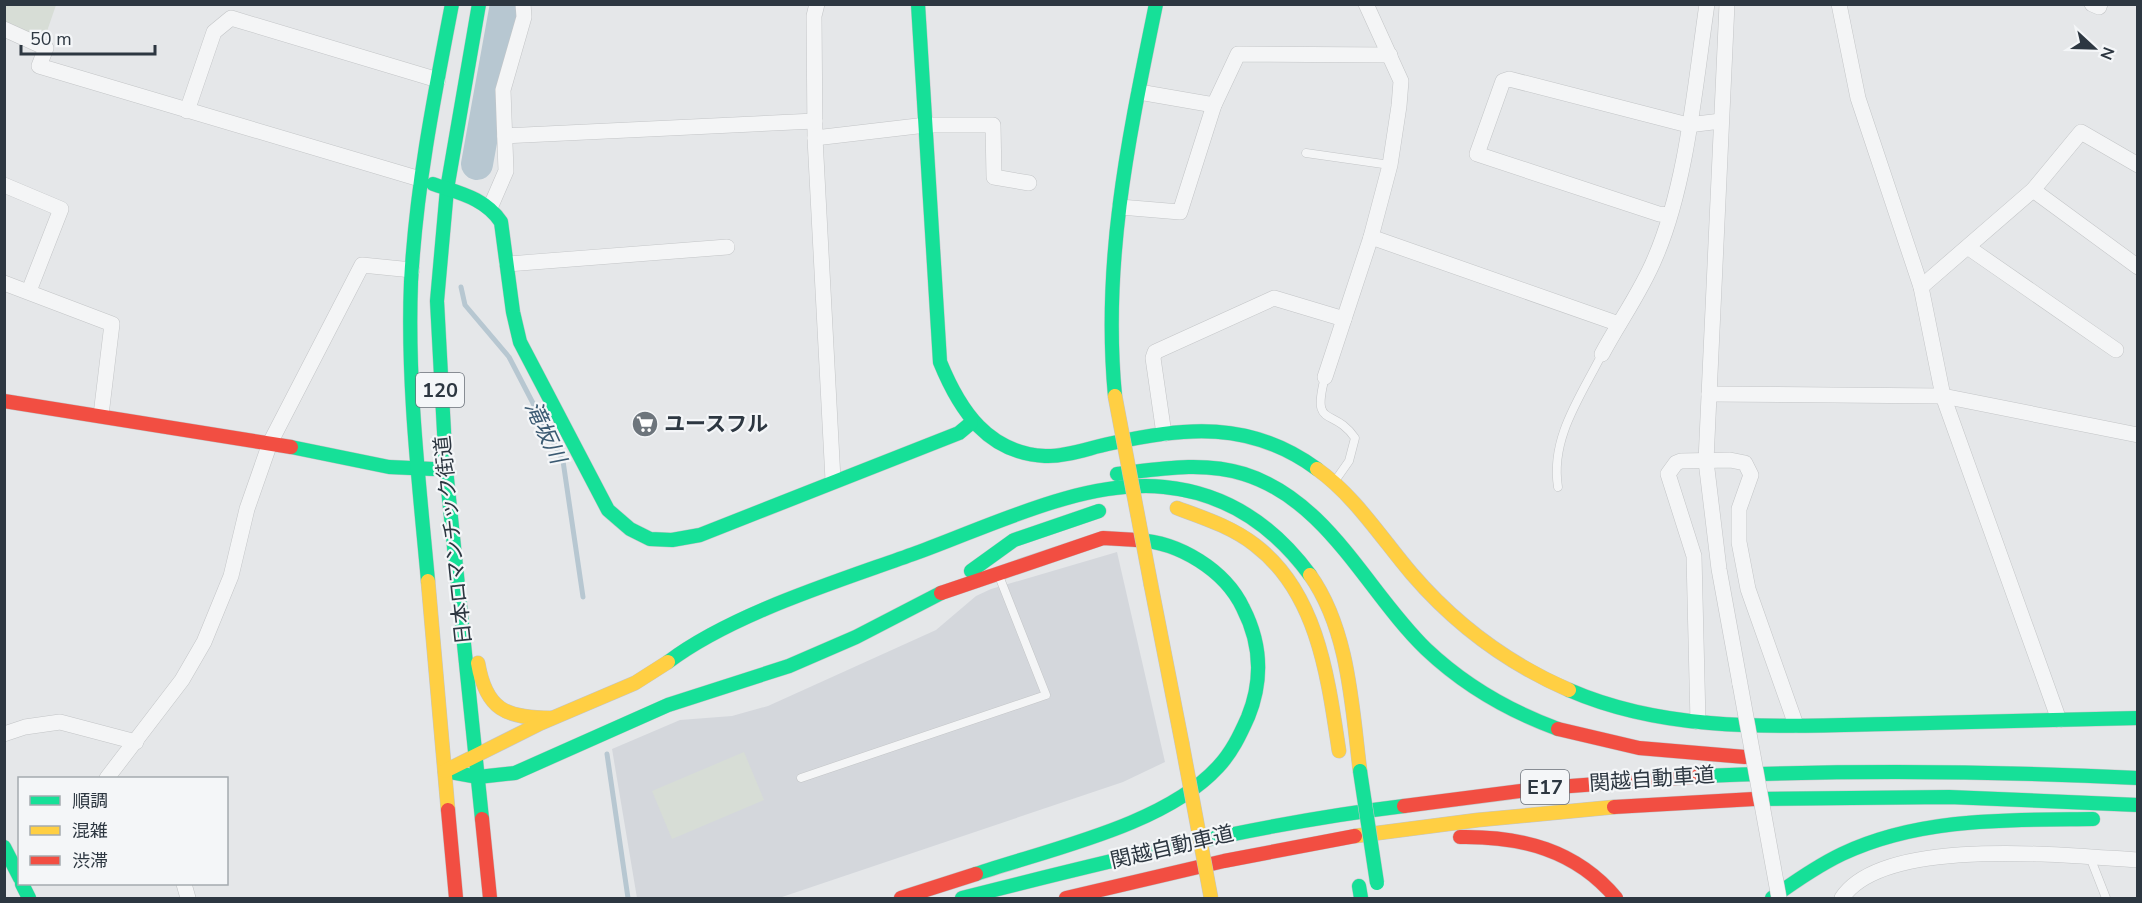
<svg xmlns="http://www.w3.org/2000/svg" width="2142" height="903" font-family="'Nunito Sans','Noto Sans JP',sans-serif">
<rect width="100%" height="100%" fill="#e5e7e9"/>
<path fill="#d4d7dc" d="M1117,552l48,210 -42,20 -344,116h-142l-25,-149 68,-29 52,-4 36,-10 168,-76 40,-34 15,-7z"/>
<g fill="#d7ddd6">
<path d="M5,5h51l-12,35 -39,-18z"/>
<path d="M744,752l20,48 -92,39 -20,-48z"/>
</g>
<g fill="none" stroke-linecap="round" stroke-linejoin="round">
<g stroke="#b7c7d1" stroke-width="5">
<path d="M461,287l4,18 44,52 54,104 20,136"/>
<path d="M607,754l21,144"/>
</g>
<path stroke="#b7c7d1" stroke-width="32" d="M477,164l29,-160"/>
<defs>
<g id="lane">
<path d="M1306,153l84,12"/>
<path d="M1325,377c-14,53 8,29 30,61l-6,23 -14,20"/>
<path d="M1558,487c-8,-49 23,-91 44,-133"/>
<path d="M801,778l245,-83 -47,-119"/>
<path d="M2090,857l16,41"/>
</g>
<g id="street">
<path d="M817,4l-3,12 1,122 18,342"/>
<path d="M1727,4l-21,457 13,108 21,115"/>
<path d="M1839,4l19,94 63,189 22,109 116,324"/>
<path d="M2092,4l7,3 1,-3"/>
<path d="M4,29l42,19 -7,18 381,113"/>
<path d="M1139,92l75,13"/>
<path d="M187,111l27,-79 17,-14 207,62"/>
<path d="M505,136l310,-15"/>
<path d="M815,138l111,-13h67l1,52 35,6"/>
<path d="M4,185l57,24 -32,82"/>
<path d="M2033,190l48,-58 57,33"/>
<path d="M1120,207l60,5 34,-107 24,-51 152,1"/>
<path d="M490,208l16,-37 -3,-81 21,-73 -1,-13"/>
<path d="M1669,215l-10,-1 -182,-60 26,-73 6,-2 179,46 33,-4"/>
<path d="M1371,237l248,87"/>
<path d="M1969,248l147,102"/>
<path d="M507,264l220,-17"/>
<path d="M4,283l108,41 -11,91"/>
<path d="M1921,287l112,-97 105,77"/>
<path d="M1602,354c17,-32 39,-62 53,-96 32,-74 40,-173 52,-254"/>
<path d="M1325,377l46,-140 19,-72 9,-59 2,-25 -35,-77"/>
<path d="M1709,394l234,2 195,39"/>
<path d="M1164,434l-11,-76 2,-6 119,-54 70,21"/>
<path d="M1698,722l-4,-166 -26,-82 8,-11 5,-2 49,-1 15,3 6,12 -12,34v33l9,47 48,136"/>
<path d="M4,734l21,-7 35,-5 76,20"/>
<path d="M107,778l75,-98 22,-38 27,-66 16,-67 23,-66 92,-178 50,5"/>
<path d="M184,884l4,14"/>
<path d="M1842,898c42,-63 227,-42 296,-38"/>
</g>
<g id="fast">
<path d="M479,4l-32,185 -10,112 9,168 36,350"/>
<path d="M918,4l22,358c20,49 48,91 105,94 20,1 44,-8 63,-12 77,-17 142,-24 209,25"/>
<path d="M433,184c26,9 52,14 68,38l12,90 7,30 88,168 22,19 20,10 22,1 28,-5 259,-102 12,-10"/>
<path d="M1115,396c-13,-136 14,-260 41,-392"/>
<path d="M291,447l98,20 44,2"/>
<path d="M1117,474c42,-5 86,-13 127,0 84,26 123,118 182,175 39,37 83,62 132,80"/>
<path d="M971,571l43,-31 85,-29"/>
<path d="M428,581c-9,-99 -21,-199 -17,-299 5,-94 23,-185 41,-278"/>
<path d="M668,662c65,-49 171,-81 248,-109 75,-27 167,-74 248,-66 62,6 110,39 146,88"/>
<path d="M1569,690c101,44 212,36 319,34 83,-2 167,-4 250,-6"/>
<path d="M445,771l33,6 37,-4 153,-68 121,-39 67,-29 85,-44"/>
<path d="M1704,776c145,-6 289,-5 434,2"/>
<path d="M1754,799l195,-2 189,8"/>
<path d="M4,847l16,31"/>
<path d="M976,874c74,-25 189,-49 242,-107 14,-15 22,-32 30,-50 15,-37 13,-74 -5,-109 -18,-38 -64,-66 -106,-68"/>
<path d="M22,884l7,14"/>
<path d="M1359,886l2,12"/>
<path d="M962,898c146,-37 293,-74 442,-92"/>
<path d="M1772,898c22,-16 45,-32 70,-44 78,-37 167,-34 251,-35"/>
</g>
<g id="slow">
<path d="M1317,469c38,27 65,70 95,105 43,50 97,90 157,116"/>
<path d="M1177,508c27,10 55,19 78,37 63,48 73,133 84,206"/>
<path d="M1310,575c39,55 42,132 50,196"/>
<path d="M428,581l20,229"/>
<path d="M1151,585l31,158"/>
<path d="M478,663c8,47 28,55 73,55"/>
<path d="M445,771l96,-48 94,-40 33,-21"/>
<path d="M1355,836l123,-16 136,-13"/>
</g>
<g id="jam">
<path d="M4,401l287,46"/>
<path d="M941,593l162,-55 34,2"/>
<path d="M1558,729l81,19 106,9"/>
<path d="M1404,806l140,-18 160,-12"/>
<path d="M1614,807l140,-8"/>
<path d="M448,810l8,88"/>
<path d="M482,819l8,79"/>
<path d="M1460,837c61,-1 116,13 156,61"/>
<path d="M901,898l75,-24"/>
<path d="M1066,898l158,-37 131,-25"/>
</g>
</defs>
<use href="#lane" stroke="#c3c5c7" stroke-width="9"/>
<use href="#street" stroke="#c3c5c7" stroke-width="16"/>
<use href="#fast" stroke="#c3c5c7" stroke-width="15"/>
<use href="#slow" stroke="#c3c5c7" stroke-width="15"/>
<use href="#jam" stroke="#c3c5c7" stroke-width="15"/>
<use href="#lane" stroke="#f4f5f6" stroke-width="8"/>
<use href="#street" stroke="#f4f5f6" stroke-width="15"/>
<use href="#fast" stroke="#16e098" stroke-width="14"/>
<use href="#slow" stroke="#ffcf43" stroke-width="14"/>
<use href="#jam" stroke="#f24e42" stroke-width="14"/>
<defs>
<path id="street-bridge" d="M1740,684l39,214"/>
<path id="fast-bridge" d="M1360,771l17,112"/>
<g id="slow-bridge">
<path d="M1115,396l36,189"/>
<path d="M1182,743l29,155"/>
</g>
</defs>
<use href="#street-bridge" stroke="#c3c5c7" stroke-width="16" stroke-linecap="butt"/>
<use href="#fast-bridge" stroke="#c3c5c7" stroke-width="15" stroke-linecap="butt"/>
<use href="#slow-bridge" stroke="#c3c5c7" stroke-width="15" stroke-linecap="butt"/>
<use href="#street-bridge" stroke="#f4f5f6" stroke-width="15"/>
<use href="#fast-bridge" stroke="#16e098" stroke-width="14"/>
<use href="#slow-bridge" stroke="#ffcf43" stroke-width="14"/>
</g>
<defs>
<symbol id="supermarket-disc" viewBox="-11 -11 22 22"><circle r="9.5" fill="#6d757c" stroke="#f4f6f8"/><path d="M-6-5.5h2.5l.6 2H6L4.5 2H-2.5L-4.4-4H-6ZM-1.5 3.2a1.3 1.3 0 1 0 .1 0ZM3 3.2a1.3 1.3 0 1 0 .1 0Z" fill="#fff"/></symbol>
</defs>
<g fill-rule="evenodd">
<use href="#supermarket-disc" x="630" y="409" width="30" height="30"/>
</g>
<g text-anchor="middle" stroke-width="4.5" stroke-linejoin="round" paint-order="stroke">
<g fill="#f4f6f8" stroke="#697078" stroke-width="1.5">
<rect x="416" y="373" width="48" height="34" rx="4.5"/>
<rect x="1521" y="770" width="48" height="34" rx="4.5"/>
</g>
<g font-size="20" font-weight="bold" fill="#2d3741">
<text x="440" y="397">120</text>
<text x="1545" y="794">E17</text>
</g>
<g font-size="21" font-weight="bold" fill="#2d3741" stroke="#f4f6f8" text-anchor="start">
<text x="664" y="431">ユースフル</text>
</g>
<g font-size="21" fill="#2d3741" stroke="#f4f6f8">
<text transform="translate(453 540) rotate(-96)" y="7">日本ロマンチック街道</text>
<text transform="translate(1652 779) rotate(-4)" y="7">関越自動車道</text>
<text transform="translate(1172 847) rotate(-13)" y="7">関越自動車道</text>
</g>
<g font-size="22" font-style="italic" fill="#3b5a72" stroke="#f4f6f8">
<text transform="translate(546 432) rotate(65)" y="8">滝坂川</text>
</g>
</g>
<rect width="2142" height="903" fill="none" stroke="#2d3741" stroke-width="12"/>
<rect x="18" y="777" width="210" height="108" fill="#f4f6f8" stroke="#a4aaaf" stroke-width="1.5"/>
<rect x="30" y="796" width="30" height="9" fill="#16e098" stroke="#a4aaaf" stroke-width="1.5"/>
<text x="72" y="807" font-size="18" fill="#2d3741">順調</text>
<rect x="30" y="826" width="30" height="9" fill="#ffcf43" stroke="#a4aaaf" stroke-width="1.5"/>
<text x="72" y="837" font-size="18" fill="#2d3741">混雑</text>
<rect x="30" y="856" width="30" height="9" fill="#f24e42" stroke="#a4aaaf" stroke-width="1.5"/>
<text x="72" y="867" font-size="18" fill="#2d3741">渋滞</text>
<g transform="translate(2094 48) rotate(112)" stroke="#f4f6f8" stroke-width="4.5" paint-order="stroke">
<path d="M0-4.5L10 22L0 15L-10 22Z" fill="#2d3741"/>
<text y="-9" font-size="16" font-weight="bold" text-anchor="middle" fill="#2d3741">N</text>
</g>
<path d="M21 45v9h134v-9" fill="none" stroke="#2d3741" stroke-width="3"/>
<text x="30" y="45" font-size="18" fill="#2d3741" stroke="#f4f6f8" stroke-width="4.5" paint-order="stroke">50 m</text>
</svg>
